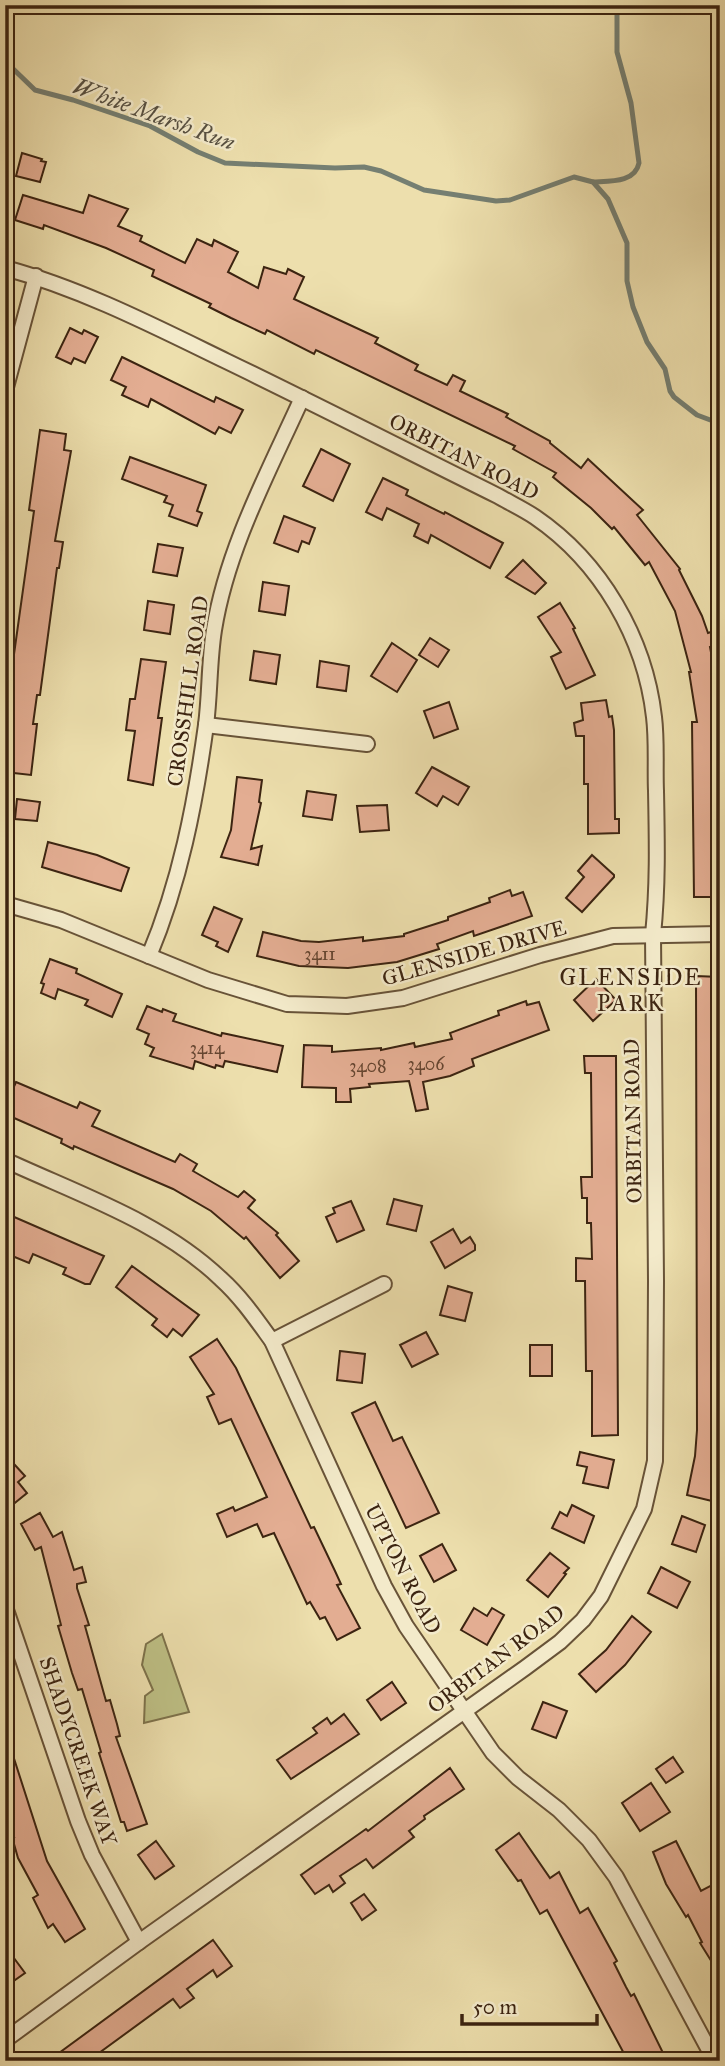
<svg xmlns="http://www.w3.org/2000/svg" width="725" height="2066" font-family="'IM FELL Great Primer',serif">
<rect width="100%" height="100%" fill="#eddfad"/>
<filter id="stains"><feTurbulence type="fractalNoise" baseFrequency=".00286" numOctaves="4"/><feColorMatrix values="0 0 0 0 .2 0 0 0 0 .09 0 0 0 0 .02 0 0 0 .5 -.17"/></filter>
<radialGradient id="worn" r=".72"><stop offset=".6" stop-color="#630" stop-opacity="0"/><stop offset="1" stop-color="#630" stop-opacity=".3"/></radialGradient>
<path fill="#bec085" stroke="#7d724b" stroke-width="2" d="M162,1634l27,78 -45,11 1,-27 8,-6 -11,-25 4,-21z"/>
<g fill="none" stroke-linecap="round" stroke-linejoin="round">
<g stroke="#757f72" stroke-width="5">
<path d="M5,61l30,29 38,10 77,26 48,26 27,11 110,5 29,-1 17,4 43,19 72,11 14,-1 64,-23 19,5 15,17 19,44v38l6,26 14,35 18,27 5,22 4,6 23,18 16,6 7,6"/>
<path d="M593,182c17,-1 42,1 46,-19l-8,-60 -14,-51v-47"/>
</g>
</g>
<g fill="#e3ad92" stroke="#3c2411" stroke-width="2">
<path d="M22,153l20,6 -1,2 5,1 -6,20 -24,-6z"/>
<path d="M23,195l60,18 6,-18 39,14 -10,17 24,10 -2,5 45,22 12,-24 15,7 2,-6 24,12 -10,20 30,16 6,-21 22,7 2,-5 16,8 -10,22 84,39 -3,5 43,22 -3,5 32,15 6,-10 12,6 -5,10 48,23 -2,3 44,24v2l31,25 7,-9 55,51 -6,5 43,54 -1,1 23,46 6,17 12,-4v15l-10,3 7,38 3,54v158h-26l-2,-175h5l-8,-50h2l-16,-61 -26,-49 -4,3 -31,-38 -2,2 -21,-21 -38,-31 3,-4 -43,-24 2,-3 -199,-96 -2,4 -47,-24 -2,4 -34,-16 -22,-11 2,-3 -59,-28 2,-6 -48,-22 -62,-23 -1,4 -28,-9z"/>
<path d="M70,328l12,6 2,-4 14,7 -13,26 -11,-5 -3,6 -15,-7z"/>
<path d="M122,357l92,45 2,-5 27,13 -12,23 -12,-6 -4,7 -64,-35 -3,8 -26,-12 4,-8 -15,-7z"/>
<path d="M40,430l26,4 -2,16 7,1 -16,90 8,1 -4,26h-2l-17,127h-3l-4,29h4l-6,51 -26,-3v-83l4,1 25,-179 -5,-1z"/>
<path d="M321,449l29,15 -17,37 -30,-15z"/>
<path d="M130,457l76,28 -9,26 5,2 -5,13 -28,-10 4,-11 -9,-3 3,-6 -45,-17z"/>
<path d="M383,478l25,12 -2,5 38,19 1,-2 58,31 -13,25 -59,-33 -3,8 -14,-7 5,-12 -32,-16 -5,12 -16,-8z"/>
<path d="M284,516l31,12 -6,16 -7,-3 -4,11 -24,-9z"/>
<path d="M158,544l25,4 -6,28 -24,-4z"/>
<path d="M523,560l23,23 -11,11 -29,-17z"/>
<path d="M263,582l26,4 -4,29 -26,-4z"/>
<path d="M148,601l26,4 -4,29 -26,-4z"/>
<path d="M560,603l15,25 -2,1 22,46 -29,14 -15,-32 10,-5 -23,-35z"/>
<path d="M430,638l19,12 -11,17 -19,-12z"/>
<path d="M392,643l25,17 -20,32 -26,-16z"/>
<path d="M254,651l26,4 -4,29 -26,-4z"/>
<path d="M141,659l25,3 -8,56h4l-9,67 -25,-5 7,-49 -9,-1 4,-31h5z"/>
<path d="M320,661l29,5 -3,25 -29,-4z"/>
<path d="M606,700l3,17 3,-1 2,14 1,89h4v14l-31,1v-50h-4v-48h-8l-2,-13 9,-3 -2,-17z"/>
<path d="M449,702l9,27 -24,9 -10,-27z"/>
<path d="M432,767l37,20 -11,18 -15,-9 -6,10 -21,-13z"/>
<path d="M237,777l25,3 -3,22 2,1 -10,46 11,-3 -4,19 -37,-8 10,-27z"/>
<path d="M307,791l29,4 -4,25 -29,-4z"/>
<path d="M17,799l23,3 -3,19 -22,-2z"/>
<path d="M387,805l2,25 -29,2 -3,-26z"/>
<path d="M48,842l49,13 32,13 -8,23 -79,-24z"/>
<path d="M592,855l22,20v2l-32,35 -16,-14 18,-21 -6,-6z"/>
<path d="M510,890l2,6 11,-4 9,24 -58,20 -1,-5 -36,13 2,5 -42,13 -49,6 -49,-2 -42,-10 6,-24 38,9 18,1 44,-5v4l41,-5v-2l44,-14v-3l42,-15 -1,-4z"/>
<path d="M214,907l28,12 -14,33 -12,-6 2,-4 -16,-7z"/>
<path d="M50,959l27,10 -1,4 46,21 -10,23 -27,-12 3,-5 -30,-11 -3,10 -14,-6 3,-9 -3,-1z"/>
<path d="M696,976l24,1 -2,50h2v457l-4,-1 -4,18 -25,-6 8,-39 2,-26z"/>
<path d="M596,979l20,21 -23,21 -19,-21z"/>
<path d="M526,1001l1,4 12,-3 10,28 -77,29 2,7 -24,10 -27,6 5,27 -12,2 -7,-30 -40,3 1,3 -20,2 1,13h-15v-14l-34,-1 2,-42 28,1v6l49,-4v2l33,-7 1,4 37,-8 -2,-6 49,-18 -1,-4z"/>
<path d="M147,1006l15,6 1,-3 13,5 -3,7 48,15 1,-3 61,13 -6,26 -52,-11 -2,6 -7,-2 -1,3 -20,-7 -2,8 -43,-13 4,-8 -9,-4 4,-10 -12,-5z"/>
<path d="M584,1056h32l2,379 -26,1v-65h-6l-1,-90h-9v-23l16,1 -1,-36h-4v-25h-5l-1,-21h11l-1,-104h-6z"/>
<path d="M16,1082l61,26 3,-6 20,9 -8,15 83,36 5,-8 17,10 -4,7 45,26 6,-6 11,9 -7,8 30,25 -2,2 23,26 -19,17 -34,-41 -2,2 -33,-28 -38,-22 -99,-43 -1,3 -12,-6 1,-4 -57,-25v-7z"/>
<path d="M394,1199l28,7 -6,25 -29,-7z"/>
<path d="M351,1201l13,29 -27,12 -11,-25 9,-4 -2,-5z"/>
<path d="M5,1213l99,43 -14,28h-5l-22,-10 3,-6 -33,-14 -4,9 -24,-10z"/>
<path d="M453,1229l8,14 9,-6 5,8v5l-30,18 -14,-26z"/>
<path d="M132,1266l67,49 -17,21 -9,-7 -6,8 -15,-12 5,-6 -41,-32z"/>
<path d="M448,1286l24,7 -7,28 -25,-6z"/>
<path d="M426,1332l12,22 -26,13 -12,-22z"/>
<path d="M217,1339l19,29 75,160 3,-1 21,44 6,13 -4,1 23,43 -23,12 -12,-23 -5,2 -10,-17 -3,2 -33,-71 -11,4 -6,-13 -30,13 -10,-23 16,-7 2,4 32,-14 -36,-78 -12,5 -12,-27 7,-3 -24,-37z"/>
<rect x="530" y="1345" width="22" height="31"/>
<path d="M340,1351l25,3 -3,29 -25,-3z"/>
<path d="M375,1402l18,39 9,-4 37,76 -33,15 -54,-115z"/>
<path d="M580,1452l34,8 -6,28 -25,-5 4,-16 -10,-2z"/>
<path d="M14,1464l11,12 -7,6 9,11 -22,18v-43l2,2z"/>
<path d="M572,1505l22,11 -10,27 -32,-15 8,-16 7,4z"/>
<path d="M40,1513l13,24 9,-5 12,38 8,-3 4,15 -9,2v4l12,37 -4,1 21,75 4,-1 7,24 3,12 -4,1 31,87 -20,7 -3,-9h-3l-22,-69 2,-1 -19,-63 -4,1 -6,-17 -14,-47 3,-1 -20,-78 -6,3 -14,-26z"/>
<path d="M682,1516l23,9 -9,27 -24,-8z"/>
<path d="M442,1544l14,26 -22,12 -14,-26z"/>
<path d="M550,1553l19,15 -5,5 2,1 -18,23 -21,-17z"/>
<path d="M661,1567l29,15 -13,26 -29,-15z"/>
<path d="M474,1608l13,8 5,-8 12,7 -17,30 -26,-15z"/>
<path d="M632,1616l19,16 -26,33 -29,27 -17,-18 27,-24z"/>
<path d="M392,1682l14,21 -25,17 -14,-20z"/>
<path d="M543,1702l24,9 -11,27 -24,-9z"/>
<path d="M344,1714l15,20 -68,45 -14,-19 40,-27 -4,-5 14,-10 4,6z"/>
<path d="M5,1743h4l38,118 38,68 -20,13 -12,-18 -5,4 -15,-30 5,-3 -20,-37 -6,-21h2l-9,-26z"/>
<path d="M673,1757l10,15 -17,11 -10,-14z"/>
<path d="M450,1768l14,21 -40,27 1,3 -16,12 5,6 -41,31 -7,-9 -26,17 5,7 -12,9 -4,-7 -14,9 -14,-19 65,-46 2,2z"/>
<path d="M651,1783l19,29 -30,19 -18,-28z"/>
<path d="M519,1833l31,45 9,-6 21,41 8,-5 29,53 -3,2 12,24 5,9 3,-2 33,67h-39l-81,-151 -7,4 -19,-34 -3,1 -22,-31z"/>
<path d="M156,1841l18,25 -19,13 -17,-24z"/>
<path d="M676,1841l25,50 11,-6 8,16v74l-20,-32 2,-1 -14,-27 -2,2 -20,-33 -13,-32z"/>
<path d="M364,1894l12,16 -14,10 -11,-17z"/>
<path d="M213,1940l19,26 -15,11 -4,-7 -26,19 7,9 -14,10 -7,-9 -85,62h-24l-5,-8z"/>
<path d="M5,1946l20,27 -20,14z"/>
</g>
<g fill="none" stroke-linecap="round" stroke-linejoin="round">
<defs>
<g id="street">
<path d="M5,268c77,21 149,58 221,93 91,44 181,90 272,135 12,7 25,13 37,21 66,45 110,121 119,200 3,24 1,50 2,74 1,50 2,94 -3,144l3,346 -1,180 -11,48 -43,87 -18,24 -23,22 -35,26 -386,274 -134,98"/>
<path d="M5,391l31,-115"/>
<path d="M206,725l161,19"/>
<path d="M5,904l56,16 147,60 79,24 33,1 27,1 56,-8 137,-43 73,-19 107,-2"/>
<path d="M149,956c31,-74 46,-151 57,-231 4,-31 3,-63 8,-95 13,-81 54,-157 88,-232"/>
<path d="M5,1160c73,34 157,62 216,119 20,18 35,40 51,62l112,245 22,40 87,127 25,25 41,32 30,30 27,37 99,184"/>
<path d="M272,1341l112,-57"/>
<path d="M5,1607l73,214 14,34 47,87"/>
</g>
</defs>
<use href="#street" stroke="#685338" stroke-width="18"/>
<use href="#street" stroke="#f3eaca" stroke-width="14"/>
</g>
<g text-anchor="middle" stroke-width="5" stroke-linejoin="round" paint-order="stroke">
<g font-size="18" fill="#664631">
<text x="320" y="960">3411</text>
<text x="207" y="1054">3414</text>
<text x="426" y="1070">3406</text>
<text x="368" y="1072">3408</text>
</g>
<g font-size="21" fill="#3c2411" stroke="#f3eaca">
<text transform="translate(464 457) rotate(27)" y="7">ORBITAN ROAD</text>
<text transform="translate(188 691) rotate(-82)" y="7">CROSSHILL ROAD</text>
<text transform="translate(474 953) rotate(-16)" y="7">GLENSIDE DRIVE</text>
<text transform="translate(633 1121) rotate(-91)" y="7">ORBITAN ROAD</text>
<text transform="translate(403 1569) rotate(63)" y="7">UPTON ROAD</text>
<text transform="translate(496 1659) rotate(-37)" y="7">ORBITAN ROAD</text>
<text transform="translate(78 1751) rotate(71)" y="7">SHADYCREEK WAY</text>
</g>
<g font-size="23" font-style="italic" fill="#585142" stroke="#f3eaca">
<text transform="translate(154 114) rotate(20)" y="8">White Marsh Run</text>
</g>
<g font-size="23" letter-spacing="2" fill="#3c2411" stroke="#f3eaca">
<text x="631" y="985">GLENSIDE<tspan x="631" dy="26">PARK</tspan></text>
</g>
</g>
<rect width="725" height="2066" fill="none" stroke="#eddfad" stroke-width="28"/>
<rect x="7" y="7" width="711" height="2052" fill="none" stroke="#3c2411" stroke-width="3.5"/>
<rect x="14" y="14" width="697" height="2038" fill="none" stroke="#3c2411" stroke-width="2"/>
<path d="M462 2014v10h135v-10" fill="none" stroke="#3c2411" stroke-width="3.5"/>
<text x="473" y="2014" font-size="21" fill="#3c2411" stroke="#f3eaca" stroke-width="5" paint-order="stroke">50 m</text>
<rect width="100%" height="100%" filter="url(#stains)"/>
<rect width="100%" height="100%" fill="url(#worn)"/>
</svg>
